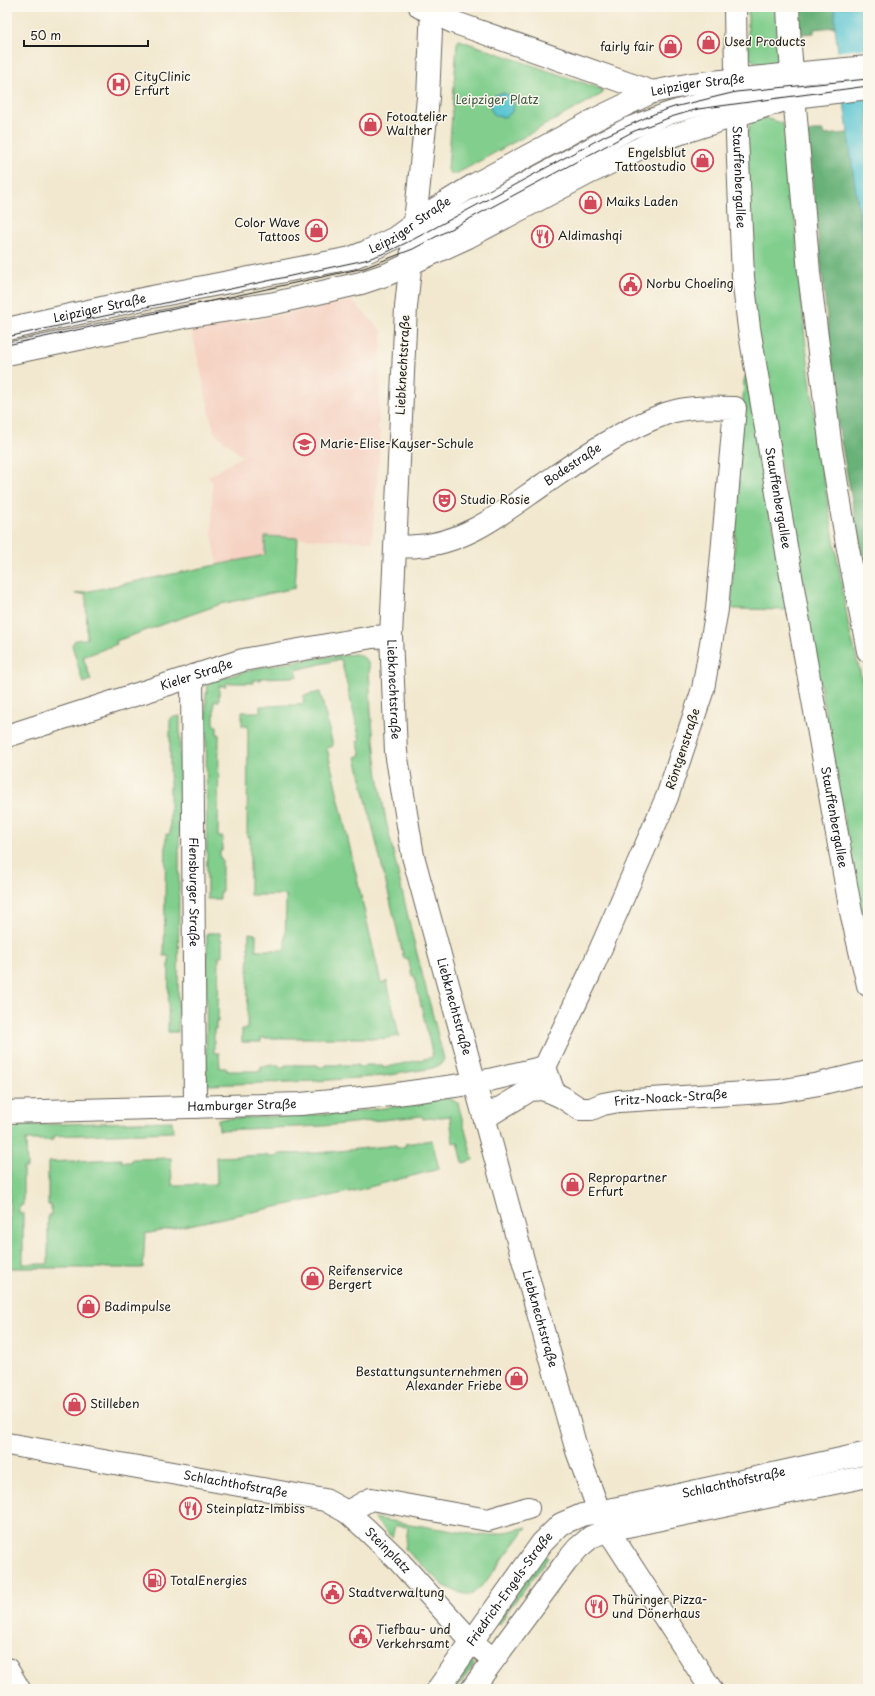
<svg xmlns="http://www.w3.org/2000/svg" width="875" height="1696" font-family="'Playpen Sans',sans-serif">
<rect width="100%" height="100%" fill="#fbf7ec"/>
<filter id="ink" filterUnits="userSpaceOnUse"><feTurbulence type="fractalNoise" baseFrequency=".025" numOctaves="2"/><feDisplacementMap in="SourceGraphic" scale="8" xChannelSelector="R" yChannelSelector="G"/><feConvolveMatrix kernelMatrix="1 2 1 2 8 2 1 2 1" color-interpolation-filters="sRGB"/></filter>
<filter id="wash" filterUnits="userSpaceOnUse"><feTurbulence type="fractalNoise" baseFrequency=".012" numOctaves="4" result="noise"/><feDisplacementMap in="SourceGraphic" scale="16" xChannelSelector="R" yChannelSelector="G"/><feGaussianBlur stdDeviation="0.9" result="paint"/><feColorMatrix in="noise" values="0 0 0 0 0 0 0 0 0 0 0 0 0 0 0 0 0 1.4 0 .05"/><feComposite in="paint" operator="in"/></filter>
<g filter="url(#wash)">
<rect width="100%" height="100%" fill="#f2e8cf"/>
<path fill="#f5d2c2" d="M352,301l30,30 -4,100 3,1 -9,110 -107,-6 1,19 -48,10 -6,-30v-54l-4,-4 34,-21 -28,-24 -22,-100z"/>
<g fill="#81ce8d" stroke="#4e7554">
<path d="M748,7h33l1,46c-6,16 -24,15 -34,3z"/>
<path d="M459,40l142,49 2,2 -1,3 -146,80h-5l-3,-4 9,-127z"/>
<path d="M765,118l17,5 6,11 16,196 15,121 30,177 19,76v248l-119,-664 -2,-156 5,-10z"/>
<path d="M746,375l42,235 -55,-1 -2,-2 13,-227z"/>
<path d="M265,536l33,2 -3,50 -74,16 -105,37 1,3 -34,13 8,23 -8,3 -11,-38 3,-5 12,-1 -1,-45h-11l190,-39z"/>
<path d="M355,654c8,2 12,5 14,12l2,47 7,63 8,45 26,113 32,125 -3,5 -8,4 -49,8 -69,5 -107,4 -2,-9 1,-143h13v7h2v16h-3l-1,66h-2v7h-2v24h5l1,15h7v3h34v-5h9v-1h8v2h7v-2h33v2h7v-2h33v2h7v-2h8v1h10v2l50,-11 -19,-82 -2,1 -4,-18 -4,1 -48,-202 5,-2 -4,-14 3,-1 -19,-81 -45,11 2,6 -6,1 -31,1 -1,2h-7v3h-26l-1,3h-7v15h-5v25h3v8h2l-1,103h5l-1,14h-2v7l2,1v32h-2v8h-13l-1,-204 2,-10 3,-3 46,-14 59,-10z"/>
<path d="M320,692l13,54 -6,2 54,235 6,-2 12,55 -16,3 -1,-1h-121v4h-19v-13h5l2,-96 7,1v16h29l1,-55h-36v-58h-3l1,-111h-6v-14h18v-6l34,-1 10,-2 -1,-7z"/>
<path d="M180,716l-2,316h-10l1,-76h-5l2,-122h4v-116z"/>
<path d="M445,1098l5,1 8,4 15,57 -10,3 -5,-21 -5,1 -3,-27 -27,3 -1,-3 -99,10 -104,4 -1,-11 113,-5 88,-10z"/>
<path d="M172,1121l1,11 -120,4v4h-27l1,28h-4v37l-4,1v7h4v51h25v-49h3v-10h-3v-43l74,-3v3h9l1,-3 39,-1 1,27 45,-1 -1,-27 51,-2 1,2h9v-3l42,-1 77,-8 1,3 9,-2 -1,-2 27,-4 7,29 -85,22 -209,43 -2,34h-135l3,-131 1,-6 11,-6z"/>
<path d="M373,1518l105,17h16l33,-8 -43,57 -13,11 -14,-3 -14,-7 -38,-36 3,-22 -13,-1 -3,11z"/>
<path d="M543,1553l5,5 -41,54 -7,12 -4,1z"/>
<path d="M471,1658l3,7 -18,24h-7z"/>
</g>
<g fill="#68b178" stroke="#42664a">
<path d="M797,7h38l1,16 -1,4 -21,2v4l-13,1 -3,-4z"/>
<path d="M812,131h11l1,4 24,-2 20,141v315l-29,-159 -32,-296z"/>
</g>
<g fill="#57c4d0" stroke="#3a7076">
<path d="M835,7h32l1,37v230l-16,-108 -17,-139z"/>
<circle cx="502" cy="105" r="12"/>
</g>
<path fill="#f2e8cf" d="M868,48v50l-26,3 -6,-49z"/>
</g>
<g filter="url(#ink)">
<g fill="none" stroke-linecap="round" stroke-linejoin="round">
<defs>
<g id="minor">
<path d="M420,7l33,15 199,70"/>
<path id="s1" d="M432,7l-4,91 -22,209 -15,329 5,116 17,104 109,400 55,195 22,60 9,19 103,159"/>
<path d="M775,81l17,-7 76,-7"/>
<path d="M412,261l11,-17 12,-12 195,-104 40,-15 28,-8 38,-8h58l74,-9"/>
<path id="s2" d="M396,546c7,0 14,1 21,0 48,-2 89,-36 127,-62 38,-26 77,-54 121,-70 22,-8 46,-7 70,-6l-18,201 -14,80 -36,108 -77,176 -45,94 9,26"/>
<path id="s3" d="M192,676l3,431"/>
<path id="s4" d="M7,736l236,-76 129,-23 19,-1"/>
<path id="s5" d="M7,1112l294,-8 81,-8 94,-13 69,-16"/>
<path id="s6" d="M486,1117l44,-27 12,-1 9,3 11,5 18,12h11l12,-5 16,-3 160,-10 40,-7 49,-12"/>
<path id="s7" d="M7,1444l318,56 22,12 19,17 30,29 75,83 22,18"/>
<path d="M347,1512l24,-13 117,21 40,-12"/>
<path d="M7,1669l12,20"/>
</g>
<g id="major">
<path id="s8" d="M735,7l2,129 6,141 6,51 48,283 54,301 17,73"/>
<path d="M788,7l2,40 19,226 22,176 16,95 21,107"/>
<path id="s9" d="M7,329l140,-31 204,-40 15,-6 29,-14 40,-29 39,-24 124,-67 54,-26 40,-8 100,-10"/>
<path d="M7,354l177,-37 91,-14 86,-20 27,-9 80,-37 121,-64 64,-31 141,-45"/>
<path id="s10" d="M438,1689l104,-146 19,-19 21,-9 56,-11 230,-51"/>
<path d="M472,1689l94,-127 12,-14 13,-11 17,-7 260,-54"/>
</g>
</defs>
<use href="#minor" stroke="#67635b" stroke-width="24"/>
<use href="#major" stroke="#67635b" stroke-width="24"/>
<use href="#minor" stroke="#fff" stroke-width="22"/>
<use href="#major" stroke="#fff" stroke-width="22"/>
<g stroke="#1c1c1c" stroke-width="1">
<path d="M7,337l358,-77 20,-7 29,-14 191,-103 49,-22 20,-7 62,-15 132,-13"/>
<path d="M7,345l357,-77 49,-19 219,-117 39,-15 27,-8 170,-23"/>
</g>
</g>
</g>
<defs>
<symbol id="shop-ring" viewBox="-11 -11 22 22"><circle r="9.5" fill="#fbf7ec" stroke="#d1495b" stroke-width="1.5"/><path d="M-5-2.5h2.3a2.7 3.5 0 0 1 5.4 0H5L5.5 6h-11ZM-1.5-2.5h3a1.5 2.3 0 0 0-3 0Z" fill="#d1495b"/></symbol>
<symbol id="hospital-ring" viewBox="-11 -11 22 22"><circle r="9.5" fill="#fbf7ec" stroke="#d1495b" stroke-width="1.5"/><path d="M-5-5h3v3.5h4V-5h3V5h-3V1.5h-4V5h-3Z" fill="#d1495b"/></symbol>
<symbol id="restaurant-ring" viewBox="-11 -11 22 22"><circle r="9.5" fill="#fbf7ec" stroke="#d1495b" stroke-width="1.5"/><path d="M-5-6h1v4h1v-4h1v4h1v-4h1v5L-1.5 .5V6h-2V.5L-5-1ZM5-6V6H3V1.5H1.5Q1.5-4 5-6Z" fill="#d1495b"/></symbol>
<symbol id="civic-ring" viewBox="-11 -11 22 22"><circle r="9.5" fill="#fbf7ec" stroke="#d1495b" stroke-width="1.5"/><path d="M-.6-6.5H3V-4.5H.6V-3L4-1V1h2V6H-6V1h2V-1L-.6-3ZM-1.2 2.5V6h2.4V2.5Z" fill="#d1495b"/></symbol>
<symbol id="school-ring" viewBox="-11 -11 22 22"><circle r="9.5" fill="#fbf7ec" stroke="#d1495b" stroke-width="1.5"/><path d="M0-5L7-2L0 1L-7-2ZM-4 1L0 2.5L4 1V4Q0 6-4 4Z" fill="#d1495b"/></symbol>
<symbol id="theatre-ring" viewBox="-11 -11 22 22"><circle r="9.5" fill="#fbf7ec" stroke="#d1495b" stroke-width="1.5"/><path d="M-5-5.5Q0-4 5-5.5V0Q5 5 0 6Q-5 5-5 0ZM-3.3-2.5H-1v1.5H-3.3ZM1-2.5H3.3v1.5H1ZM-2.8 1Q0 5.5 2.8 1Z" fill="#d1495b"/></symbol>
<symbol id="fuel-ring" viewBox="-11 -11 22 22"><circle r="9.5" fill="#fbf7ec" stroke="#d1495b" stroke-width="1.5"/><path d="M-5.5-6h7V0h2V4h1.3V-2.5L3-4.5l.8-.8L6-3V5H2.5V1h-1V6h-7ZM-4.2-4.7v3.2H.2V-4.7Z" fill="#d1495b"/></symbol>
</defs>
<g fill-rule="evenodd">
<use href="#shop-ring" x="696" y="30" width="25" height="25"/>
<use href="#shop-ring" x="658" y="34" width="25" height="25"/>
<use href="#hospital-ring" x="106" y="72" width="25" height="25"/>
<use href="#shop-ring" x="358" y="112" width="25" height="25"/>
<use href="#shop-ring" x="690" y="148" width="25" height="25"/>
<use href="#shop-ring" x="578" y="190" width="25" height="25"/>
<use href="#shop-ring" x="304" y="218" width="25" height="25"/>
<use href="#restaurant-ring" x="530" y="224" width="25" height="25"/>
<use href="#civic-ring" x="618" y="272" width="25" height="25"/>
<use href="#school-ring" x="292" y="432" width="25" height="25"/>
<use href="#theatre-ring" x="432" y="488" width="25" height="25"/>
<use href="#shop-ring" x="560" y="1172" width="25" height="25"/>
<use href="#shop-ring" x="300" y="1266" width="25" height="25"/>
<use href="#shop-ring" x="76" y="1294" width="25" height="25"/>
<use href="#shop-ring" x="504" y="1366" width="25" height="25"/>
<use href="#shop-ring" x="62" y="1392" width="25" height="25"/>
<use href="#restaurant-ring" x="178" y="1496" width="25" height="25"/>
<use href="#fuel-ring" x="142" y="1568" width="25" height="25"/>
<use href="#civic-ring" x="320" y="1580" width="25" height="25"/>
<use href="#restaurant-ring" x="584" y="1594" width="25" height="25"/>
<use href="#civic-ring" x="348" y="1624" width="25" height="25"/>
</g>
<g text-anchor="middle" stroke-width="3" stroke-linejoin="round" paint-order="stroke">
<g font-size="12" fill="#1c1c1c" stroke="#fbf7ec" text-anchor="start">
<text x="724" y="46">Used Products</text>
<text x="654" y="51" text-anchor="end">fairly fair</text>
<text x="134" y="81">CityClinic<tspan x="134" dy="14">Erfurt</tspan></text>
<text x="386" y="121">Fotoatelier<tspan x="386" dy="14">Walther</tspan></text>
<text x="686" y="157" text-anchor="end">Engelsblut<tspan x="686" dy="14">Tattoostudio</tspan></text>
<text x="606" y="206">Maiks Laden</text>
<text x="300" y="227" text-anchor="end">Color Wave<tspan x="300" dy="14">Tattoos</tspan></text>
<text x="558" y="240">Aldimashqi</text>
<text x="646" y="288">Norbu Choeling</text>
<text x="320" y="448">Marie-Elise-Kayser-Schule</text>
<text x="460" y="504">Studio Rosie</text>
<text x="588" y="1182">Repropartner<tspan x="588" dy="14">Erfurt</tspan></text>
<text x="328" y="1275">Reifenservice<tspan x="328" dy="14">Bergert</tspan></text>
<text x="104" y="1311">Badimpulse</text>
<text x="502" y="1376" text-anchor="end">Bestattungsunternehmen<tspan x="502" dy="14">Alexander Friebe</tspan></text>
<text x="90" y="1408">Stilleben</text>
<text x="206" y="1513">Steinplatz-Imbiss</text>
<text x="170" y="1585">TotalEnergies</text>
<text x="348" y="1597">Stadtverwaltung</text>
<text x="612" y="1604">Thüringer Pizza-<tspan x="612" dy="14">und Dönerhaus</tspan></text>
<text x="376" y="1634">Tiefbau- und<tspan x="376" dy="14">Verkehrsamt</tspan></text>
</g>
<g font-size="12" fill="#1c1c1c" stroke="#fbf7ec">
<text dy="4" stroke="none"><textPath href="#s9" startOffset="742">Leipziger Straße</textPath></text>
<text dy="4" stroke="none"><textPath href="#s8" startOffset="170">Stauffenbergallee</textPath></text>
<text dy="4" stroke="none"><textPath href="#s9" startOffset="419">Leipziger Straße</textPath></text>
<text dy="4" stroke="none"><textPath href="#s9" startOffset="95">Leipziger Straße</textPath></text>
<text transform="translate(403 365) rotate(-87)" y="4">Liebknechtstraße</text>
<text dy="4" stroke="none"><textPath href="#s2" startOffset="199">Bodestraße</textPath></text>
<text dy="4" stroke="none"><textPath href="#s8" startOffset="494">Stauffenbergallee</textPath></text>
<text dy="4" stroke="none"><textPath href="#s4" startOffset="199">Kieler Straße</textPath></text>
<text dy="4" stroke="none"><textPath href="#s1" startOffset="684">Liebknechtstraße</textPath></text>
<text transform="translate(683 749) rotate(-72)" y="4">Röntgenstraße</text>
<text dy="4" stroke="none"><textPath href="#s8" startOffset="818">Stauffenbergallee</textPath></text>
<text dy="4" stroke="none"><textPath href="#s3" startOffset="216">Flensburger Straße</textPath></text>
<text dy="4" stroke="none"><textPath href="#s1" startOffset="1008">Liebknechtstraße</textPath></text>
<text dy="4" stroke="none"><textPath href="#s6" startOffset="199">Fritz-Noack-Straße</textPath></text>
<text dy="4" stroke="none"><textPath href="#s5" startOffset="235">Hamburger Straße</textPath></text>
<text dy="4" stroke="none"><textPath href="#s1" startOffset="1332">Liebknechtstraße</textPath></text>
<text dy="4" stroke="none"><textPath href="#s10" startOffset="384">Schlachthofstraße</textPath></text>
<text dy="4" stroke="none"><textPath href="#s7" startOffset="232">Schlachthofstraße</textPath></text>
<text dy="4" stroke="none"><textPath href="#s7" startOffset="404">Steinplatz</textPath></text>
<text dy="4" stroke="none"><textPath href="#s10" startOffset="123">Friedrich-Engels-Straße</textPath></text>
</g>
<g font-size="12" fill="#3f5a44" stroke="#fbf7ec">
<text x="497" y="104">Leipziger Platz</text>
</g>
</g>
<rect width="875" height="1696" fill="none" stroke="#fbf7ec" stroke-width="24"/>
<path d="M24 40v6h124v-6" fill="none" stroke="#1c1c1c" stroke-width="2"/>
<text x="30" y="40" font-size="12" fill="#1c1c1c" stroke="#fbf7ec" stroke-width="3" paint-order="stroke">50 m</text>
</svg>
